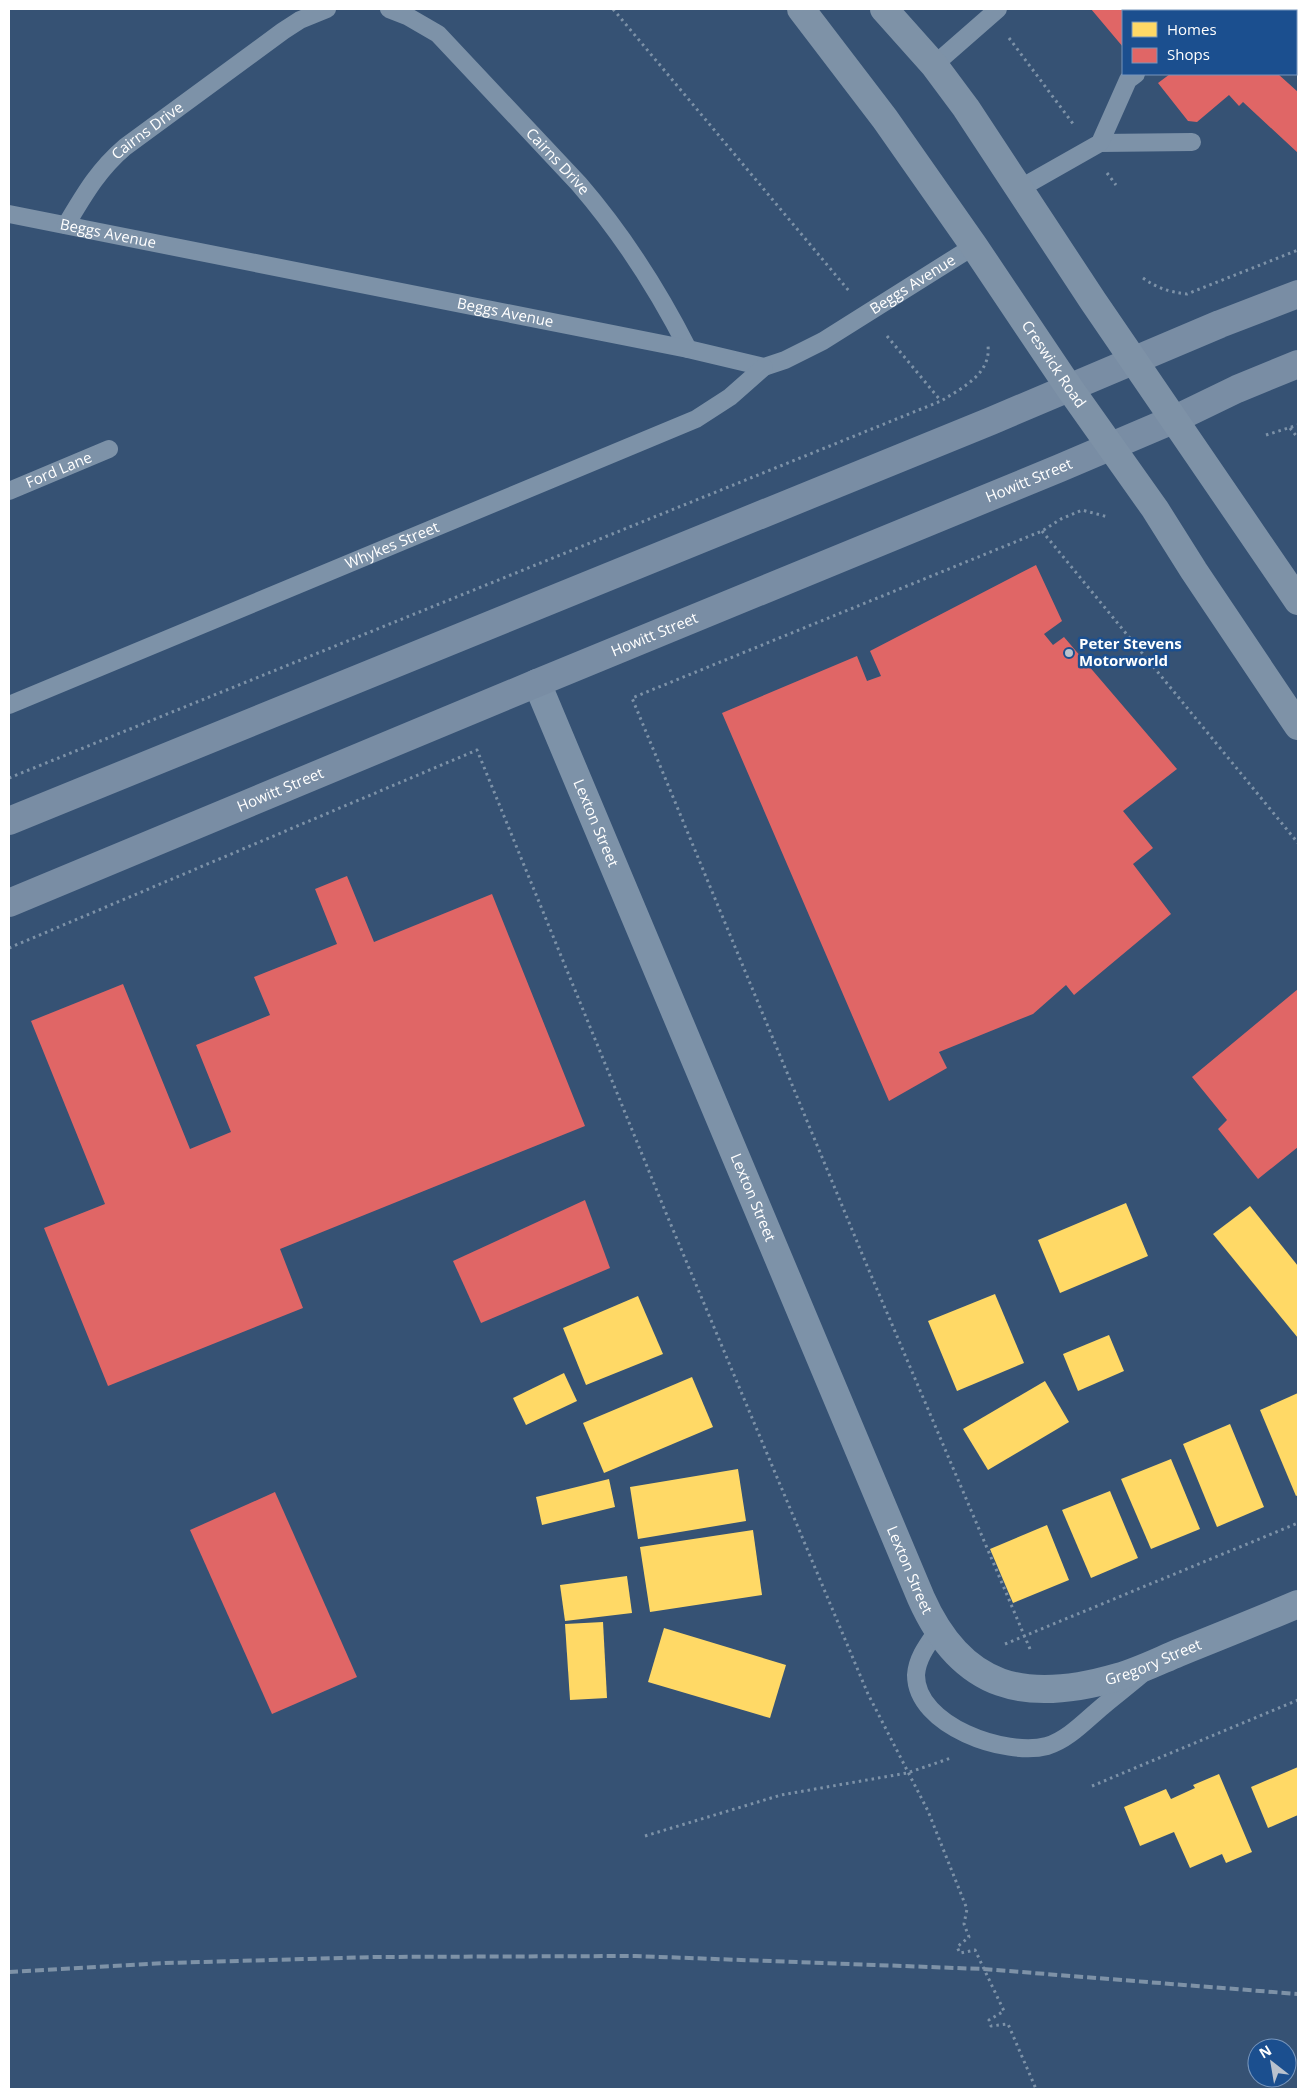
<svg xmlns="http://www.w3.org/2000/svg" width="1307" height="2098" font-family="'Open Sans',sans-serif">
<rect width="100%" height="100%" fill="#365274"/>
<g fill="#ffd966">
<path d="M1126,1203l22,53 -88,37 -22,-53z"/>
<path d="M1250,1206l48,60v72l-85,-104z"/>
<path d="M995,1294l29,69 -67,28 -29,-70z"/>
<path d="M638,1296l25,58 -77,31 -23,-57z"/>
<path d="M1109,1335l15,36 -46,20 -15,-37z"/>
<path d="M564,1373l13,28 -51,24 -13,-27z"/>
<path d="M692,1377l21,50 -109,46 -21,-50z"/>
<path d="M1045,1381l24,41 -81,48 -25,-41z"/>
<path d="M1298,1393v102l-2,1 -36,-86z"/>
<path d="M1230,1424l34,83 -47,20 -34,-83z"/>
<path d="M1171,1459l29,70 -49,20 -30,-70z"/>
<path d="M738,1469l8,52 -108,18 -8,-52z"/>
<path d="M609,1479l6,28 -73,18 -6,-28z"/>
<path d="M1110,1491l28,67 -47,20 -29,-68z"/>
<path d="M1047,1525l22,55 -56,23 -23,-54z"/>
<path d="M753,1530l9,65 -112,17 -10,-65z"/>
<path d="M627,1576l5,37 -67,8 -5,-36z"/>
<path d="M603,1622l4,76 -37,2 -5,-76z"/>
<path d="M664,1628l122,37 -16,53 -122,-36z"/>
<path d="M1298,1767v48l-30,13 -17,-41z"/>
<path d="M1219,1774l33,78 -26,11 -4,-9 -32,14 -16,-36 -34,14 -16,-39 42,-18 5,10 24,-11 -2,-3z"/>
</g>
<g fill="#e06666">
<path d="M1091,9h121l2,2h-91v36z"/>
<path d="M1170,74h108l20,18v61l-55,-51 -4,4 -10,-11 -32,27 -9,-1 -30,-38z"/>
<path d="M1036,565l26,56 -18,13 9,11 11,-8 113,132 -54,42 30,37 -20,16 38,50 -97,81 -8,-10 -33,29 -94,38 8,16 -58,33 -167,-388 135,-57 10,25 14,-5 -11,-25z"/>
<path d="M347,876l27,66 118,-48 93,232 -305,123 23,59 -195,78 -64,-158 61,-24 -74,-183 92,-37 67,165 41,-17 -35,-87 74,-30 -16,-38 83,-33 -22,-55z"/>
<path d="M1298,989v158l-40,32 -40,-50 9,-9 -35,-43z"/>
<path d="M585,1200l25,68 -129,55 -28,-62z"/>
<path d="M275,1492l82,185 -85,37 -82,-184z"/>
</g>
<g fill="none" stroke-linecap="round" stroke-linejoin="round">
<g stroke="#7d92a8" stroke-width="3" stroke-dasharray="2.5 4" stroke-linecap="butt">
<path d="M613,9l236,282"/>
<path d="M1009,38l65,87"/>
<path d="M1107,173l9,12"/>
<path d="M1143,278c14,10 26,14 44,16l111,-44"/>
<path d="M887,336l54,65"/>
<path d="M1290,428l8,10"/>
<path d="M1266,435l32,-10"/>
<path d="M1042,531l256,312"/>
<path d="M9,778l932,-377c21,-13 50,-27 47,-55"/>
<path d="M9,948l468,-198 189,463 202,481 60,117 39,98 -3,15 5,13 -12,10 3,6 15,-3 29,61 -15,9 2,6 17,-2 28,65"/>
<path d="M1005,1644l293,-121"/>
<path d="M1030,1649l-165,-388 -233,-563 410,-167 19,-12 21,-9 26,7"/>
<path d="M1092,1786l206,-86"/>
<path d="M645,1836l136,-41 126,-22 44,-15"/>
</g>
<g stroke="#7d92a8" stroke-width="18">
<path id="s1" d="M389,9l18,7 31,18 141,150c44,51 79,106 109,165"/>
<path d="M1275,9l2,2"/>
<path d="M1208,11l3,-2"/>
<path d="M1296,33l2,3"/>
<path d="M934,65l64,-56"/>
<path d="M1100,143l92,-1"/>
<path d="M1019,189l81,-46 28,-63 8,-6"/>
<path id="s2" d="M9,214l679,135 76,18 21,-7 38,-19 151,-95"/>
<path id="s3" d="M66,225c18,-30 32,-55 59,-78l158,-116 17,-11 27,-11"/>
<path id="s4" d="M9,491l100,-42"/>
<path id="s5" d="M9,705l687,-286 34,-22 34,-30"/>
<path d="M937,1631c-9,13 -20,27 -21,44 0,51 90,82 131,71 21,-6 39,-26 56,-40 12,-10 25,-20 38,-31"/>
</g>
<path stroke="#7d92a8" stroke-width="28" id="s6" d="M537,683l384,915c41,92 105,106 197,79 21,-6 41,-16 60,-24 40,-16 80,-32 120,-49"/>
<g stroke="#798da4" stroke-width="28">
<path d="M9,821l982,-400 229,-97 78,-30"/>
<path id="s7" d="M9,903l528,-220 523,-215 115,-49 62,-30 61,-25"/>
</g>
<g stroke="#7e92a7" stroke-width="28">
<path id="s8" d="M801,9l84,110 89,127 96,143 85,120 39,62 104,155"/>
<path d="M884,9l50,56 32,43 127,193 205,300"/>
</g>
<path stroke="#7e92a7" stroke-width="4" stroke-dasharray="9 4" stroke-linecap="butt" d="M9,1972l156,-9 210,-6 260,-1 348,13 315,25"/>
</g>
<circle fill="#b9c2ce" stroke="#1b4f8f" stroke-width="2" cx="1069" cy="653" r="5"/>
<g text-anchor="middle" stroke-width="5" stroke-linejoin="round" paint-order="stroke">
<g font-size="15" fill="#fff" stroke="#1b4f8f">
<text dy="5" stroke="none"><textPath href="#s3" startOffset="126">Cairns Drive</textPath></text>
<text dy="5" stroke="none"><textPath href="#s1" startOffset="230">Cairns Drive</textPath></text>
<text dy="5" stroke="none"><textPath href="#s2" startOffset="101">Beggs Avenue</textPath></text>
<text dy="5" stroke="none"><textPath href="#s2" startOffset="941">Beggs Avenue</textPath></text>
<text dy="5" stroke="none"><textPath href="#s2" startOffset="506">Beggs Avenue</textPath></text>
<text dy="5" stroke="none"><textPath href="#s8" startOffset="436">Creswick Road</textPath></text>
<text dy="5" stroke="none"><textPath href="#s4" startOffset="54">Ford Lane</textPath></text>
<text dy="5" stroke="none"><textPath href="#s7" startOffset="1104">Howitt Street</textPath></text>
<text dy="5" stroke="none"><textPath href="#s5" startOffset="415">Whykes Street</textPath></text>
<text dy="5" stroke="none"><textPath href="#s7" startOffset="699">Howitt Street</textPath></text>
<text dy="5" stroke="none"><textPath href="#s7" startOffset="294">Howitt Street</textPath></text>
<text dy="5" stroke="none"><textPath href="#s6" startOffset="152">Lexton Street</textPath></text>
<text dy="5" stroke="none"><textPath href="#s6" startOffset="558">Lexton Street</textPath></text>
<text dy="5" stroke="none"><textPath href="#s6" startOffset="962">Lexton Street</textPath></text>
<text dy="5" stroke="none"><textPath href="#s6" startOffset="1269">Gregory Street</textPath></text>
</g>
<g font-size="15" font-weight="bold" fill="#fff" stroke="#1b4f8f" text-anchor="start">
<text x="1079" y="649">Peter Stevens<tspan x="1079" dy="17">Motorworld</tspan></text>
</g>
</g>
<rect width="1307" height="2098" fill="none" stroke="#ffffff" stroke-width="20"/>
<rect x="1122" y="10" width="175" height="65" fill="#1b4f8f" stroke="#7695bc"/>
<rect x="1132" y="22" width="25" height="15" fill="#ffd966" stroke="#7695bc"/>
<text x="1167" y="35" font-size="15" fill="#ffffff">Homes</text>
<rect x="1132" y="48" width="25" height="15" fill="#e06666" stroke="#7695bc"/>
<text x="1167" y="60" font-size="15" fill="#ffffff">Shops</text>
<g transform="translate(1272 2063) rotate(329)"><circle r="24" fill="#1b4f8f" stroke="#7695bc"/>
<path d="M0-4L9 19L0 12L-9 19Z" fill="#b9c2ce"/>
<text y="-8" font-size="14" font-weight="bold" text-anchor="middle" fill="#ffffff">N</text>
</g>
</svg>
